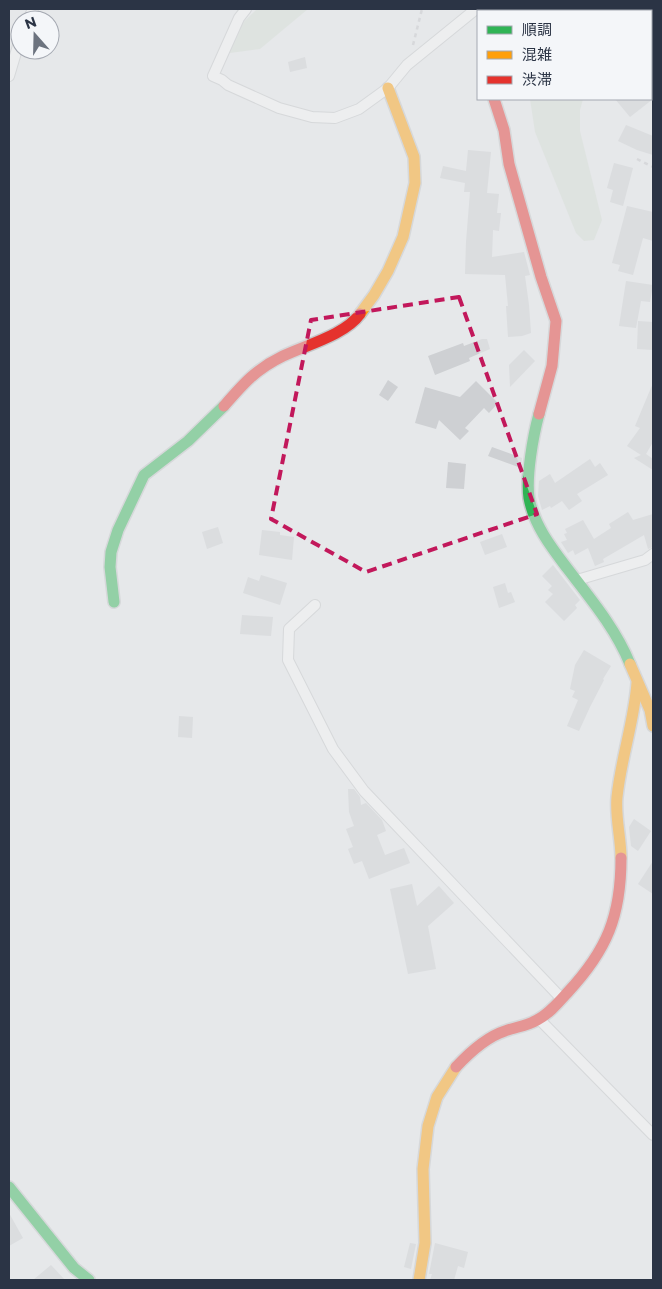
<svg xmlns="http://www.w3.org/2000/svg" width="662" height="1289" font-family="Montserrat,'Noto Sans JP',sans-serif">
<rect width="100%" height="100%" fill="#e6e8ea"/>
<g fill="#d6ded6">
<path d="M257,9h51l-48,40 -30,4 -4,-9 5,-10z"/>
<path d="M578,9h75v58l-2,-1v-55h-75z"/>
<path d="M530,99h53l-3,11v21l22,89 -8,20 -10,1 -8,-8 -41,-101z"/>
</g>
<g fill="#ced0d3">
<path d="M305,57l2,11 -17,4 -2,-10z"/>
<path d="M615,99h38l-23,18z"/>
<path d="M626,125l27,11v19l-16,-5 -19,-9z"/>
<path d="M468,150l23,2 -4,41 12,1 -2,19h4l-2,18 -6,-1 -1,27 32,-5 6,23 -5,1 4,29 2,28 -9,3 -14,1 -2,-31h2l-3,-31 -40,-1 1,-32 4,-50h-6l1,-9 -25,-5 3,-12 23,5z"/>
<path d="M614,163l19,5 -10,38 -13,-4 3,-12 -6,-2z"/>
<path d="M627,206l26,6v29l-10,-3 -10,37 -15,-4 2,-6 -8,-2z"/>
<path d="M626,281l27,4 -3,17 -9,-1 -5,27 -17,-2z"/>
<path d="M638,321l15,1v28l-16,-1z"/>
<path d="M482,339h5l3,10 -21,9 1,3 -35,14 -7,-19 35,-13 1,3z"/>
<path d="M524,350l11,11 -25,26 -1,-22z"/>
<path d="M388,380l10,7 -10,14 -9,-6z"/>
<path d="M476,381l22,22 -9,10 -5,-5 -19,20 4,3 -9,9 -21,-20 -3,9 -21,-6 10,-36 35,10z"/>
<path d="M653,383v59l-7,12 7,5v11l-19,-12 7,-3 -14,-9 13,-18 -5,-2z"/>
<path d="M492,447l30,11 -1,10 -33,-12z"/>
<path d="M590,459l5,8 5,-4 8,12 -31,19 5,7 -13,9 -7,-9 -11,7 -1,-2 -8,4 -4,-14 1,-15 11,-7 5,9z"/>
<path d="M448,462l18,2 -2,25 -18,-1z"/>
<path d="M628,512l5,8 20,-6v33l-5,2 -4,-14 -41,24 1,3 -9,4 -7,-18 -13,7 -2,-5 -5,3 -7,-11 6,-2 -3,-6 3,-1 -2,-4 18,-9 11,19 17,-11 -2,-4z"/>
<path d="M218,527l5,16 -16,6 -5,-17z"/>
<path d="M262,530l18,2v3l14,2 -2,23 -33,-5z"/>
<path d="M502,534l5,13 -22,8 -5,-13z"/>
<path d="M553,565l27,35 -5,5 2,3 -13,13 -19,-19 8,-8 -5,-4 4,-4 -10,-10z"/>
<path d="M261,575l26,8 -7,22 -37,-12 5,-16 11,4z"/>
<path d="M505,583l3,10 3,-1 4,10 -16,6 -6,-21z"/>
<path d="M242,615l31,2 -2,19 -31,-2z"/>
<path d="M584,650l27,16 -8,13 1,1 -14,27 -11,24 -12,-5 11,-26 -6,-3 3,-6 -5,-2 5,-24z"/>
<path d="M179,716l14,1 -1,21 -14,-1z"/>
<path d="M348,789h6l6,8 1,8 5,-2 16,17 4,11 -9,4 8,20 19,-7 6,15 -41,16 -7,-18 -8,3 -6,-15 5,-2 -7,-18 8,-3 -5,-14z"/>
<path d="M634,819l17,12 -13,20 -7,-5 -2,-19z"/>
<path d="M653,861v33l-15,-10z"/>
<path d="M412,884l5,22 22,-20 15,17 -26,23 8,43 -28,5 -18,-85z"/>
<path d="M9,1213l14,25 -14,8z"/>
<path d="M410,1243l6,1 -5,25 -7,-2z"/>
<path d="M435,1243l33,9 -4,16 -6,-2 -4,14h-24l2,-6h-3z"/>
<path d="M51,1265l14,15h-32z"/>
</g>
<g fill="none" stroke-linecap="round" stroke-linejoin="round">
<defs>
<g id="street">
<path d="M246,9l-7,9 -26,58 9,4 6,5 51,23 33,9 23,1 24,-9 29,-21 19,-23 69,-56"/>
<path d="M549,9v2"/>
<path d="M28,20l5,-11"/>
<path d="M9,76l11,-37"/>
<path d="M577,580l68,-20 8,-6"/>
<path d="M315,605l-26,24 -1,31 45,89 31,42 198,208"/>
<path d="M540,1020l113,115"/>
</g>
<g id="fast">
<path d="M539,414c-6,22 -13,62 -10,84 5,27 22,49 38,70 23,30 49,61 63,96"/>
<path d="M114,602l-4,-35 1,-15 7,-22 26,-55 44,-34 36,-35"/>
<path d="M9,1187l65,81 15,12"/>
</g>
<g id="slow">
<path d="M360,314l14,-19 14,-24 15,-34 12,-54 -1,-26 -26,-69"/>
<path d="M630,664l20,46 3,16"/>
<path d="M621,858c0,-20 -6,-41 -4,-61 4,-39 17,-75 20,-114"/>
<path d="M419,1280l6,-37 -2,-74 5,-43 9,-29 19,-30"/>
</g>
<g id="jam">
<path d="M494,99l10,31 5,34 32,113 15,44 -4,45 -13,48"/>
<path d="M224,406c19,-22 32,-37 59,-50 23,-11 62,-21 77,-42"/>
<path d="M456,1067c14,-15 30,-30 49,-36 10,-4 22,-5 32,-11 12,-6 22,-18 31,-28 39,-42 53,-76 53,-134"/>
</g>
</defs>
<use href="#street" stroke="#c4c6c8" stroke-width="12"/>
<use href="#fast" stroke="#c4c6c8" stroke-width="14"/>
<use href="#slow" stroke="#c4c6c8" stroke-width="14"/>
<use href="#jam" stroke="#c4c6c8" stroke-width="14"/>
<g stroke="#c5c6ca" stroke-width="2.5" stroke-dasharray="4 4" stroke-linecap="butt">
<path d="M413,45l9,-36"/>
<path d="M637,159l16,8"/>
</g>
<use href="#street" stroke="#f5f6f7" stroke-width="10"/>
<use href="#fast" stroke="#30b455" stroke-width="11"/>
<use href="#slow" stroke="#ff9f0a" stroke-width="11"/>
<use href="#jam" stroke="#e5322d" stroke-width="11"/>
</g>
<path d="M0 0H662V1289H0ZM459,297l78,217 -171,58 -95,-53 40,-199z" fill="#e6e8ea" fill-opacity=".55" fill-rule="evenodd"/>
<path fill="none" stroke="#c2185b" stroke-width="4" stroke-dasharray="10 6" stroke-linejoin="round" d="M459,297l78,217 -171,58 -95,-53 40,-199z"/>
<rect width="662" height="1289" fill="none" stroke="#2b3445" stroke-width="20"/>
<rect x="477" y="10" width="175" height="90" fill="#f4f6f9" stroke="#a4a8b1"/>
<rect x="487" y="26" width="25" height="8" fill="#30b455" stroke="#a4a8b1"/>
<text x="522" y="35" font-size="15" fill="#2b3445">順調</text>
<rect x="487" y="51" width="25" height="8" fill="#ff9f0a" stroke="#a4a8b1"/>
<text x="522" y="60" font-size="15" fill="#2b3445">混雑</text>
<rect x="487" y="76" width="25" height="8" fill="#e5322d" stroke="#a4a8b1"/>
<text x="522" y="85" font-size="15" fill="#2b3445">渋滞</text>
<g transform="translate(35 35) rotate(340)"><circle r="24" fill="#f4f6f9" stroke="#a4a8b1"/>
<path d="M0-4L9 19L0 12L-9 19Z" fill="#6c737f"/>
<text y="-8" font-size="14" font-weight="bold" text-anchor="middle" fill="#2b3445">N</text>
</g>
</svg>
